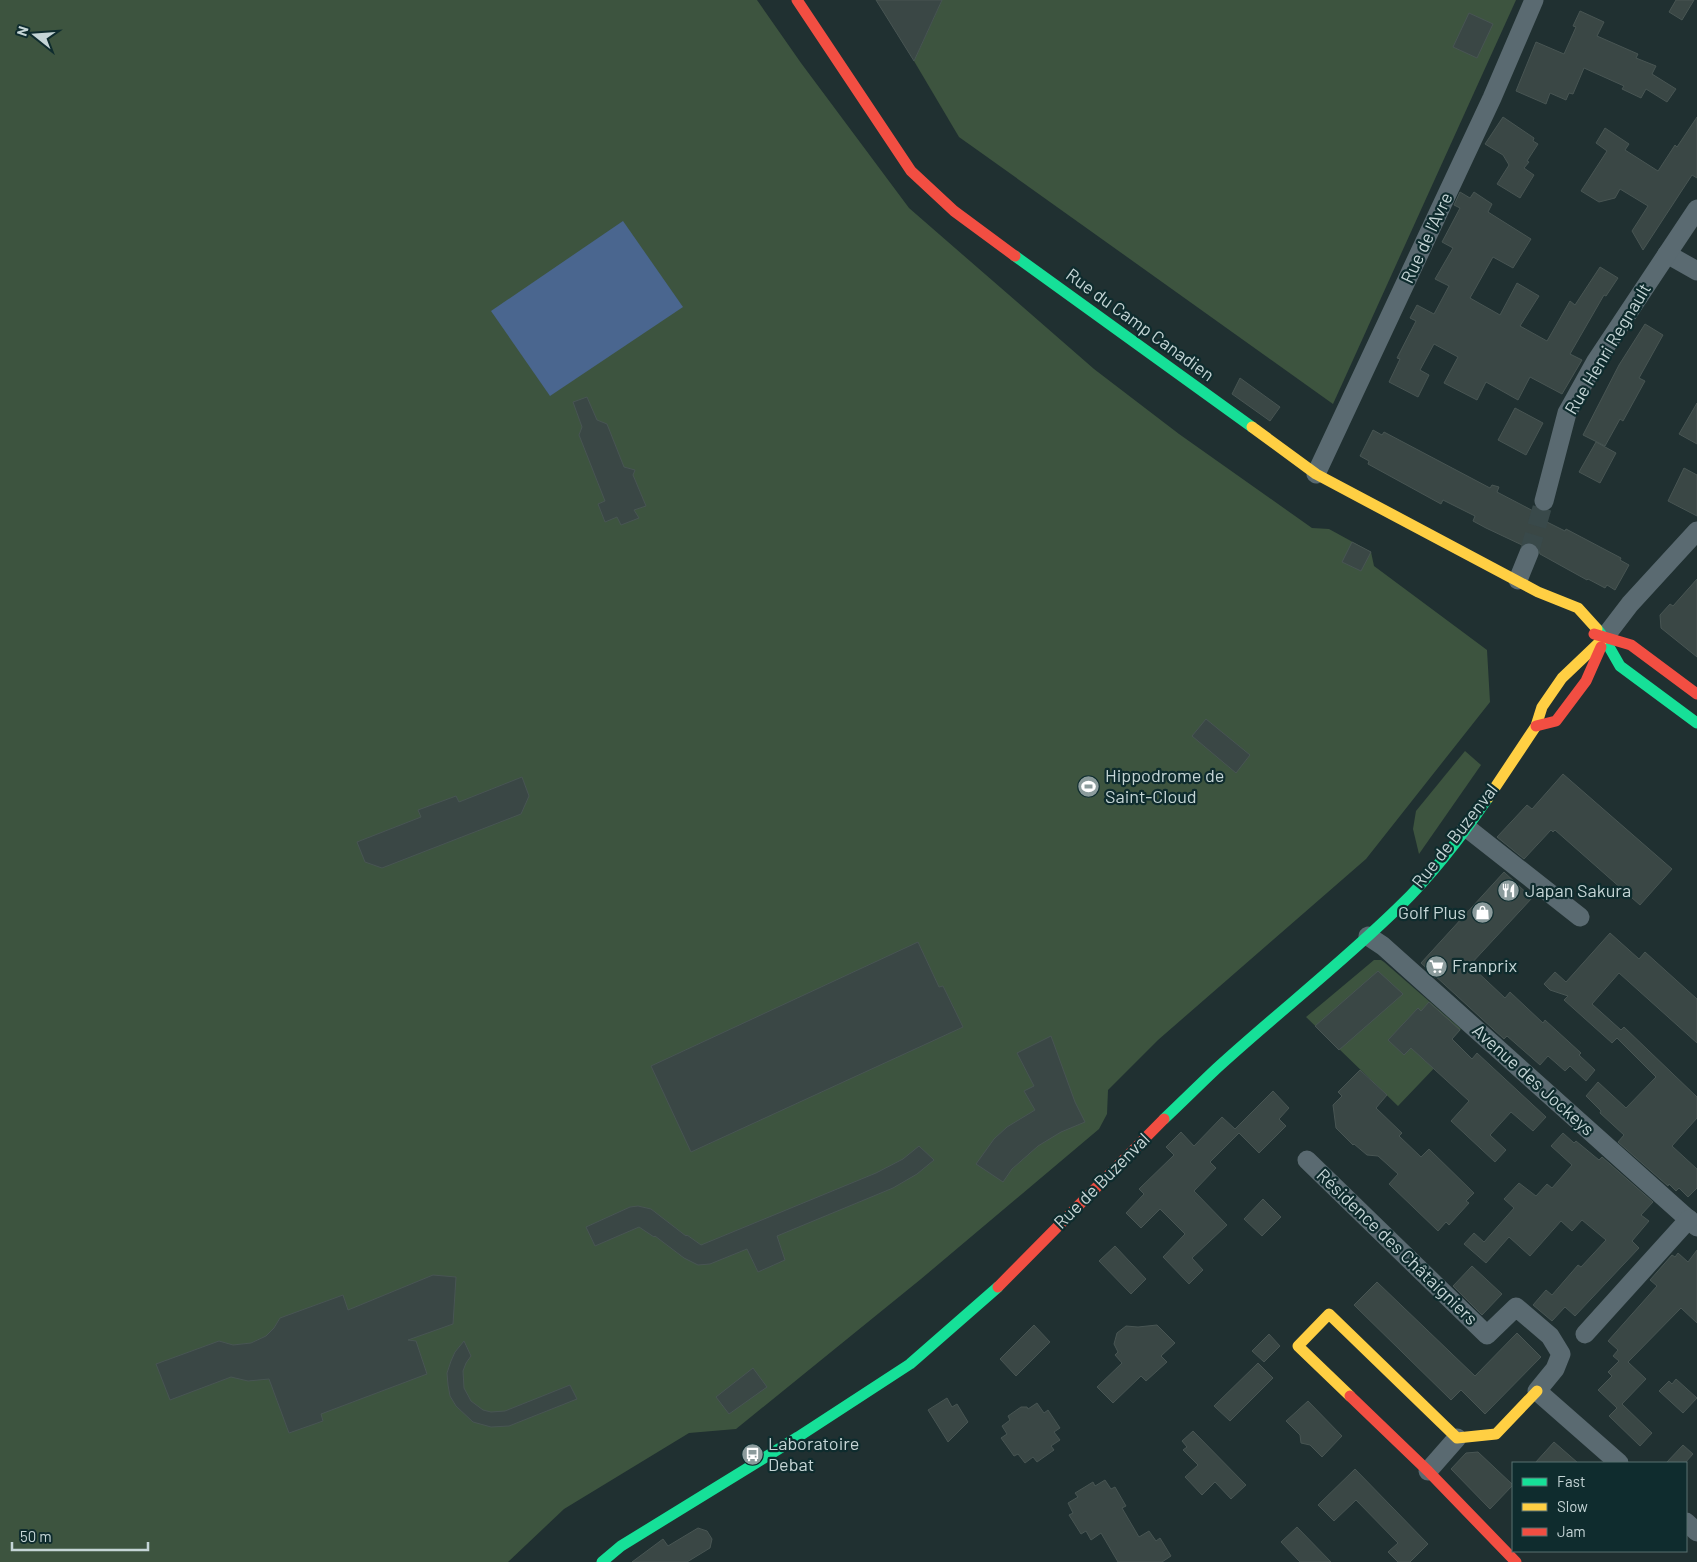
<svg xmlns="http://www.w3.org/2000/svg" width="1697" height="1562" font-family="Barlow,sans-serif">
<rect width="100%" height="100%" fill="#203031"/>
<g fill="#3d543f">
<path d="M0,0h757l44,63 108,145 185,161 85,65 133,94 17,1 42,23 3,14 113,84 3,52 -124,157 -208,181 -50,50 -1,24 -8,15 -178,150 -185,150 -47,4 -125,76 -56,53h-508z"/>
<path d="M942,0h574l-183,404 -374,-267 -45,-76z"/>
<path d="M1465,751l16,14 -62,89 -6,-25 3,-18z"/>
<path d="M1374,960h7l3,2 77,67 -26,28 5,5 -42,44 -92,-89z"/>
</g>
<path fill="#4a668f" d="M623,221l60,86 -133,89 -59,-85z"/>
<g fill="#3a4745" stroke="#485553">
<path d="M876,0h66l-28,61z"/>
<path d="M1676,0h18l-12,20 -13,-8z"/>
<path d="M1580,11l24,11 -7,14 41,18 -2,4 20,8 -4,8 24,15 -9,13 -21,-13 -5,9 -19,-9 2,-3 -40,-18 -11,26 -4,-1 -3,7 -16,-7 -4,11 -30,-13 20,-49 28,12 12,-27 -3,-1z"/>
<path d="M1469,13l24,11 -16,34 -24,-11z"/>
<path d="M1503,117l31,21 -1,3 5,3 -11,17 2,1 -5,6 10,7 -14,23 -23,-14 12,-19 -6,-10 -18,-11z"/>
<path d="M1697,117v61l-5,-3 -49,75 -11,-19 16,-25 -28,-17 -5,9 -16,4 -18,-11 26,-40 -11,-8 9,-15 24,16 -4,6 33,21 17,-26 2,2z"/>
<path d="M1460,192l10,6 4,-6 18,12 -4,8 43,27 -18,29 -20,-11 -23,41 30,17 17,-32 22,13 -19,30 27,15 23,-40 5,4 25,-38 18,11 -12,18 -2,-1 -34,59 12,6 -20,34 -32,-17 -12,23 -32,-18 -9,18 -33,-17 14,-26 -24,-13 -14,26 9,5 -11,22 -29,-15 11,-23 -3,-1 19,-37 -6,-3 7,-13 17,9 15,-28 -14,-7 18,-31 -11,-6 18,-34 -6,-3z"/>
<path d="M1645,324l18,11 -24,43 6,3 -22,40 -3,-2 -15,27 -22,-11 36,-70z"/>
<path d="M1240,378l40,29 -10,14 -38,-27z"/>
<path d="M587,397l10,23 10,4 17,43 11,3 -2,5 13,31 -12,4 5,8 -18,7 -4,-8 -12,5 -7,-18 7,-3 -26,-66 3,-8 -9,-25z"/>
<path d="M1697,403v41l-18,-10z"/>
<path d="M1515,408l28,15 -17,32 -28,-15z"/>
<path d="M1373,430l9,5 2,-3 106,56 2,-3 7,2 -2,5 44,23 -2,3 26,13 1,-2 55,29 -1,2 9,5 -14,25 -8,-5 -2,3 -17,-9 -1,1 -47,-26 -2,-7 -4,-4 -6,-1 -6,3 -36,-17 -13,-7 2,-5 -32,-16 -2,4 -73,-40 1,-3 -9,-5z"/>
<path d="M1596,442l20,11 -16,30 -21,-11z"/>
<path d="M1684,468l13,7v41l-29,-15z"/>
<path d="M1352,542l19,10 -10,19 -19,-9z"/>
<path d="M1697,579v78l-36,-29 -1,-13 10,-11 3,2z"/>
<path d="M1206,719l44,36 -14,18 -44,-37z"/>
<path d="M1563,774l109,95 -32,36 -85,-75 -2,2 -2,-2 -27,29 -27,-22 30,-32 5,4z"/>
<path d="M522,777l7,19 -8,18 -139,54 -17,-6 -8,-20 64,-25 -3,-7 38,-14 3,6z"/>
<path d="M1504,872l28,26 -62,67 35,33 5,-6 33,31 2,-3 36,33 -2,2 16,15 -9,11 -16,-15 -5,5 -17,-15 -8,9 -33,-29 -3,3 -83,-76z"/>
<path d="M1610,933l29,26 6,-7 52,47v44l-78,-70 -27,31 29,26 3,-3 73,70v21l-25,28 25,23v19l-9,9 -9,-9 -3,3 -7,-7 -1,2 -50,-44 6,-7 -24,-22 1,-2 -15,-15 12,-14 28,26 30,-31 -39,-39 -5,5 -48,-43 4,-4 -18,-6 -6,-6 11,-12 11,10z"/>
<path d="M918,942l21,45 4,-1 20,41 -272,125 -40,-86z"/>
<path d="M1378,971l25,23 -64,56 -24,-24z"/>
<path d="M1429,1002l31,28 -8,9 20,20 5,-6 69,64 -13,14 -22,-19 -21,23 16,15 -11,12 -44,-41 18,-20 -58,-53 -7,7 -16,-15 30,-32 3,3z"/>
<path d="M1051,1036l24,66 10,20 -24,10 -23,14 -26,23 -9,13 -27,-18 18,-25 13,-12 28,-17 -11,-19 10,-5 -17,-33z"/>
<path d="M1360,1070l27,25 -11,13 26,25 -3,3 22,21 8,-8 45,44 -8,8 3,2 -20,22 -3,-3 -8,9 -49,-47 9,-10 -20,-18 -11,-1 -13,-11 -1,1 -17,-17 -3,-23 9,-9 -4,-4z"/>
<path d="M1273,1091l16,17 -10,11 7,7 -27,27 -20,-20 -29,29 6,6 -22,23 33,34 -35,33 11,12 -14,14 -26,-27 22,-23 -25,-25 -19,19 -15,-15 18,-19 -5,-5 35,-34 -8,-8 15,-15 13,14 28,-29 13,12z"/>
<path d="M1563,1133l11,10 2,-2 23,19 3,-3 51,45 -12,13 8,6 -17,20 7,7 -64,68 -10,-9 -13,14 -19,-16 13,-15 6,5 26,-30 3,2 25,-27 -24,-20 -10,11 -11,-10 -31,35 -21,-19 -23,26 -22,-19 10,-11 10,9 30,-34 -10,-9 15,-16 17,13 11,-12 5,4 20,-23 -21,-19z"/>
<path d="M919,1146l15,14 -17,14 -24,14 -116,48 8,24 -27,12 -11,-23 -37,15 -12,1 -14,-7 -29,-22 -1,1 -15,-10 -44,19 -9,-19 44,-20 8,-1 13,3 35,27 1,-1 14,10 175,-72 27,-14z"/>
<path d="M1263,1199l18,18 -19,19 -18,-17z"/>
<path d="M1115,1246l31,33 -15,15 -32,-33z"/>
<path d="M1697,1250v73l-16,-15 -53,54 18,17 -24,25 30,29 -12,13 -31,-30 8,-8 -19,-18 14,-14 -4,-4 11,-11 -6,-5 5,-6 -10,-9 49,-55 -7,-6 22,-25 3,2 3,-4 10,9z"/>
<path d="M1472,1266l30,28 -20,21 -29,-29z"/>
<path d="M433,1275l23,2 -3,47 -45,16 8,1 11,33 -106,40 2,7 -34,12 -20,-54 -21,2 -17,-4 -61,23 -14,-36 63,-23 14,4 18,-2 15,-7 8,-8 6,-10 63,-23 5,15z"/>
<path d="M1377,1282l98,94 42,-43 24,24 -56,57 -24,-24 -10,10 -97,-95z"/>
<path d="M1034,1325l16,17 -34,34 -16,-17z"/>
<path d="M1157,1325l18,18 -14,13 6,6 -21,19 -5,-5 -28,27 -16,-16 25,-24 -7,-8 3,-3 -4,-8 3,-11 9,-7 12,1z"/>
<path d="M1269,1334l11,12 -16,16 -12,-11z"/>
<path d="M464,1341l7,15 -5,7 -3,8 1,17 7,13 12,9 8,2 14,-1 65,-26 7,14 -68,27 -18,1 -18,-5 -17,-16 -6,-10 -2,-11 -1,-12 4,-12 4,-9z"/>
<path d="M1258,1363l15,15 -43,43 -16,-15z"/>
<path d="M753,1368l14,19 -38,27 -13,-17z"/>
<path d="M1676,1379l21,19 -14,15 -24,-22 10,-10 3,3z"/>
<path d="M947,1398l5,9 5,-3 11,18 -20,20 -20,-32z"/>
<path d="M1308,1401l34,35 -20,21 -12,-12 -9,-2 -1,-8 -14,-14z"/>
<path d="M1037,1403l7,10 4,-3 12,18 -6,4 6,8 -9,6 3,4 -17,12 -4,-5 -8,6 -7,-9 -4,2 -13,-18 6,-4 -5,-8 8,-6 -2,-4 13,-9h6l1,2z"/>
<path d="M1193,1431l53,54 -15,14 -16,-17 -13,13 -17,-18 13,-12 -15,-15 4,-3 -5,-6z"/>
<path d="M1554,1442l24,21h-43z"/>
<path d="M1683,1445l10,9 -8,9h-19z"/>
<path d="M1478,1452l35,33 -23,24 -39,-40 15,-16z"/>
<path d="M1355,1469l73,75 -18,18h-12l-10,-10 10,-9 -42,-43 -22,21 -16,-16z"/>
<path d="M1105,1480l6,9 4,-2 11,19 -4,2 17,29 10,-6 7,10 4,-3 11,18 -9,6h-44l-17,-29 -10,7 -5,-9 -5,3 -12,-19 4,-2 -5,-10 10,-6 -3,-4 18,-11 2,4z"/>
<path d="M1297,1527l34,35h-31l-19,-20z"/>
<path d="M698,1528l9,3 5,8 -2,9 -23,14h-55l31,-23 5,7z"/>
</g>
<g fill="none" stroke-linecap="round" stroke-linejoin="round">
<path stroke="#39494a" stroke-width="19" stroke-dasharray="19 9" stroke-linecap="butt" d="M1529,553l15,-52"/>
<g stroke="#5a6a71" stroke-width="19">
<path d="M1667,254l30,17"/>
<path d="M1316,474l176,-376 42,-98"/>
<path d="M1544,501l23,-88 29,-52 101,-152"/>
<path d="M1518,580l11,-27"/>
<path d="M1604,638l26,-34 67,-73"/>
<path d="M1467,828l113,89"/>
<path d="M1368,936l15,10 314,281"/>
<path d="M1307,1160l180,175 29,-28 34,29 11,18 -6,15 -18,22 82,72"/>
<path d="M1585,1334l104,-115"/>
<path d="M1428,1471l29,-33"/>
<path d="M1686,1522l11,10"/>
</g>
<g stroke="#16e098" stroke-width="11">
<path d="M1015,256l237,171"/>
<path d="M1597,629l7,9 16,28 77,57"/>
<path d="M1164,1119c17,-16 34,-33 52,-50 60,-55 125,-105 184,-163 33,-32 62,-70 88,-108"/>
<path d="M602,1562l19,-16 177,-109 112,-73 88,-77"/>
</g>
<g stroke="#ffcf43" stroke-width="11">
<path d="M1252,427l64,47 222,118 40,16 19,21"/>
<path d="M1488,798l48,-72 6,-19 20,-29 42,-40"/>
<path d="M1350,1396l-52,-50 31,-32 128,124 39,-4 41,-43"/>
</g>
<g stroke="#f24e42" stroke-width="11">
<path d="M797,0l114,171 43,40 61,45"/>
<path d="M1594,634l37,11 66,49"/>
<path d="M1536,726l20,-5 30,-40 15,-34"/>
<path d="M998,1287l166,-168"/>
<path d="M1350,1396l78,75 88,91"/>
</g>
</g>
<defs>
<symbol id="stadium-disc" viewBox="-11 -11 22 22"><circle r="9.5" fill="#8b9b9c" stroke="#0f2c2e"/><path d="M0-5a6.5 5 0 1 0 0 10a6.5 5 0 1 0 0-10ZM-3.5-1.8h7v3.6h-7Z" fill="#fff"/></symbol>
<symbol id="restaurant-disc" viewBox="-11 -11 22 22"><circle r="9.5" fill="#8b9b9c" stroke="#0f2c2e"/><path d="M-5-6h1v4h1v-4h1v4h1v-4h1v5L-1.5 .5V6h-2V.5L-5-1ZM5-6V6H3V1.5H1.5Q1.5-4 5-6Z" fill="#fff"/></symbol>
<symbol id="shop-disc" viewBox="-11 -11 22 22"><circle r="9.5" fill="#8b9b9c" stroke="#0f2c2e"/><path d="M-5-2.5h2.3a2.7 3.5 0 0 1 5.4 0H5L5.5 6h-11ZM-1.5-2.5h3a1.5 2.3 0 0 0-3 0Z" fill="#fff"/></symbol>
<symbol id="supermarket-disc" viewBox="-11 -11 22 22"><circle r="9.5" fill="#8b9b9c" stroke="#0f2c2e"/><path d="M-6-5.5h2.5l.6 2H6L4.5 2H-2.5L-4.4-4H-6ZM-1.5 3.2a1.3 1.3 0 1 0 .1 0ZM3 3.2a1.3 1.3 0 1 0 .1 0Z" fill="#fff"/></symbol>
<symbol id="bus-disc" viewBox="-11 -11 22 22"><circle r="9.5" fill="#8b9b9c" stroke="#0f2c2e"/><path d="M-5-6H5V4H4V6H2V4H-2V6H-4V4H-5ZM-3.5-4V0h7V-4ZM-3.5 1.2v1.5H-2V1.2ZM2 1.2v1.5H3.5V1.2Z" fill="#fff"/></symbol>
</defs>
<g fill-rule="evenodd">
<use href="#stadium-disc" x="1076" y="774" width="25" height="25"/>
<use href="#restaurant-disc" x="1496" y="878" width="25" height="25"/>
<use href="#shop-disc" x="1470" y="900" width="25" height="25"/>
<use href="#supermarket-disc" x="1424" y="954" width="25" height="25"/>
<use href="#bus-disc" x="740" y="1442" width="25" height="25"/>
</g>
<g text-anchor="middle" stroke-width="4.5" stroke-linejoin="round" paint-order="stroke">
<g font-size="18" fill="#c5d5d6" stroke="#0f2c2e">
<text transform="translate(1427 238) rotate(-65)" y="6">Rue de l'Avre</text>
<text transform="translate(1140 325) rotate(36)" y="6">Rue du Camp Canadien</text>
<text transform="translate(1608 349) rotate(-59)" y="6">Rue Henri Regnault</text>
<text transform="translate(1455 836) rotate(-52)" y="6">Rue de Buzenval</text>
<text transform="translate(1533 1080) rotate(42)" y="6">Avenue des Jockeys</text>
<text transform="translate(1102 1181) rotate(-45)" y="6">Rue de Buzenval</text>
<text transform="translate(1397 1247) rotate(44)" y="6">Résidence des Châtaigniers</text>
</g>
<g font-size="18" fill="#c5d5d6" stroke="#0f2c2e" text-anchor="start">
<text x="1105" y="782">Hippodrome de<tspan x="1105" dy="21">Saint-Cloud</tspan></text>
<text x="1525" y="897">Japan Sakura</text>
<text x="1466" y="919" text-anchor="end">Golf Plus</text>
<text x="1452" y="972">Franprix</text>
<text x="768" y="1450">Laboratoire<tspan x="768" dy="21">Debat</tspan></text>
</g>
</g>
<rect x="1512" y="1462" width="175" height="90" fill="#0f2c2e" stroke="#587071"/>
<rect x="1522" y="1478" width="25" height="8" fill="#16e098" stroke="#587071"/>
<text x="1557" y="1487" font-size="15" fill="#c5d5d6">Fast</text>
<rect x="1522" y="1503" width="25" height="8" fill="#ffcf43" stroke="#587071"/>
<text x="1557" y="1512" font-size="15" fill="#c5d5d6">Slow</text>
<rect x="1522" y="1528" width="25" height="8" fill="#f24e42" stroke="#587071"/>
<text x="1557" y="1537" font-size="15" fill="#c5d5d6">Jam</text>
<g transform="translate(35 35) rotate(287)" stroke="#0f2c2e" stroke-width="4" paint-order="stroke">
<path d="M0-4L9 19L0 12L-9 19Z" fill="#c5d5d6"/>
<text y="-8" font-size="14" font-weight="bold" text-anchor="middle" fill="#c5d5d6">N</text>
</g>
<path d="M12 1542v8h136v-8" fill="none" stroke="#c5d5d6" stroke-width="2.5"/>
<text x="20" y="1542" font-size="15" fill="#c5d5d6" stroke="#0f2c2e" stroke-width="4" paint-order="stroke">50 m</text>
</svg>
